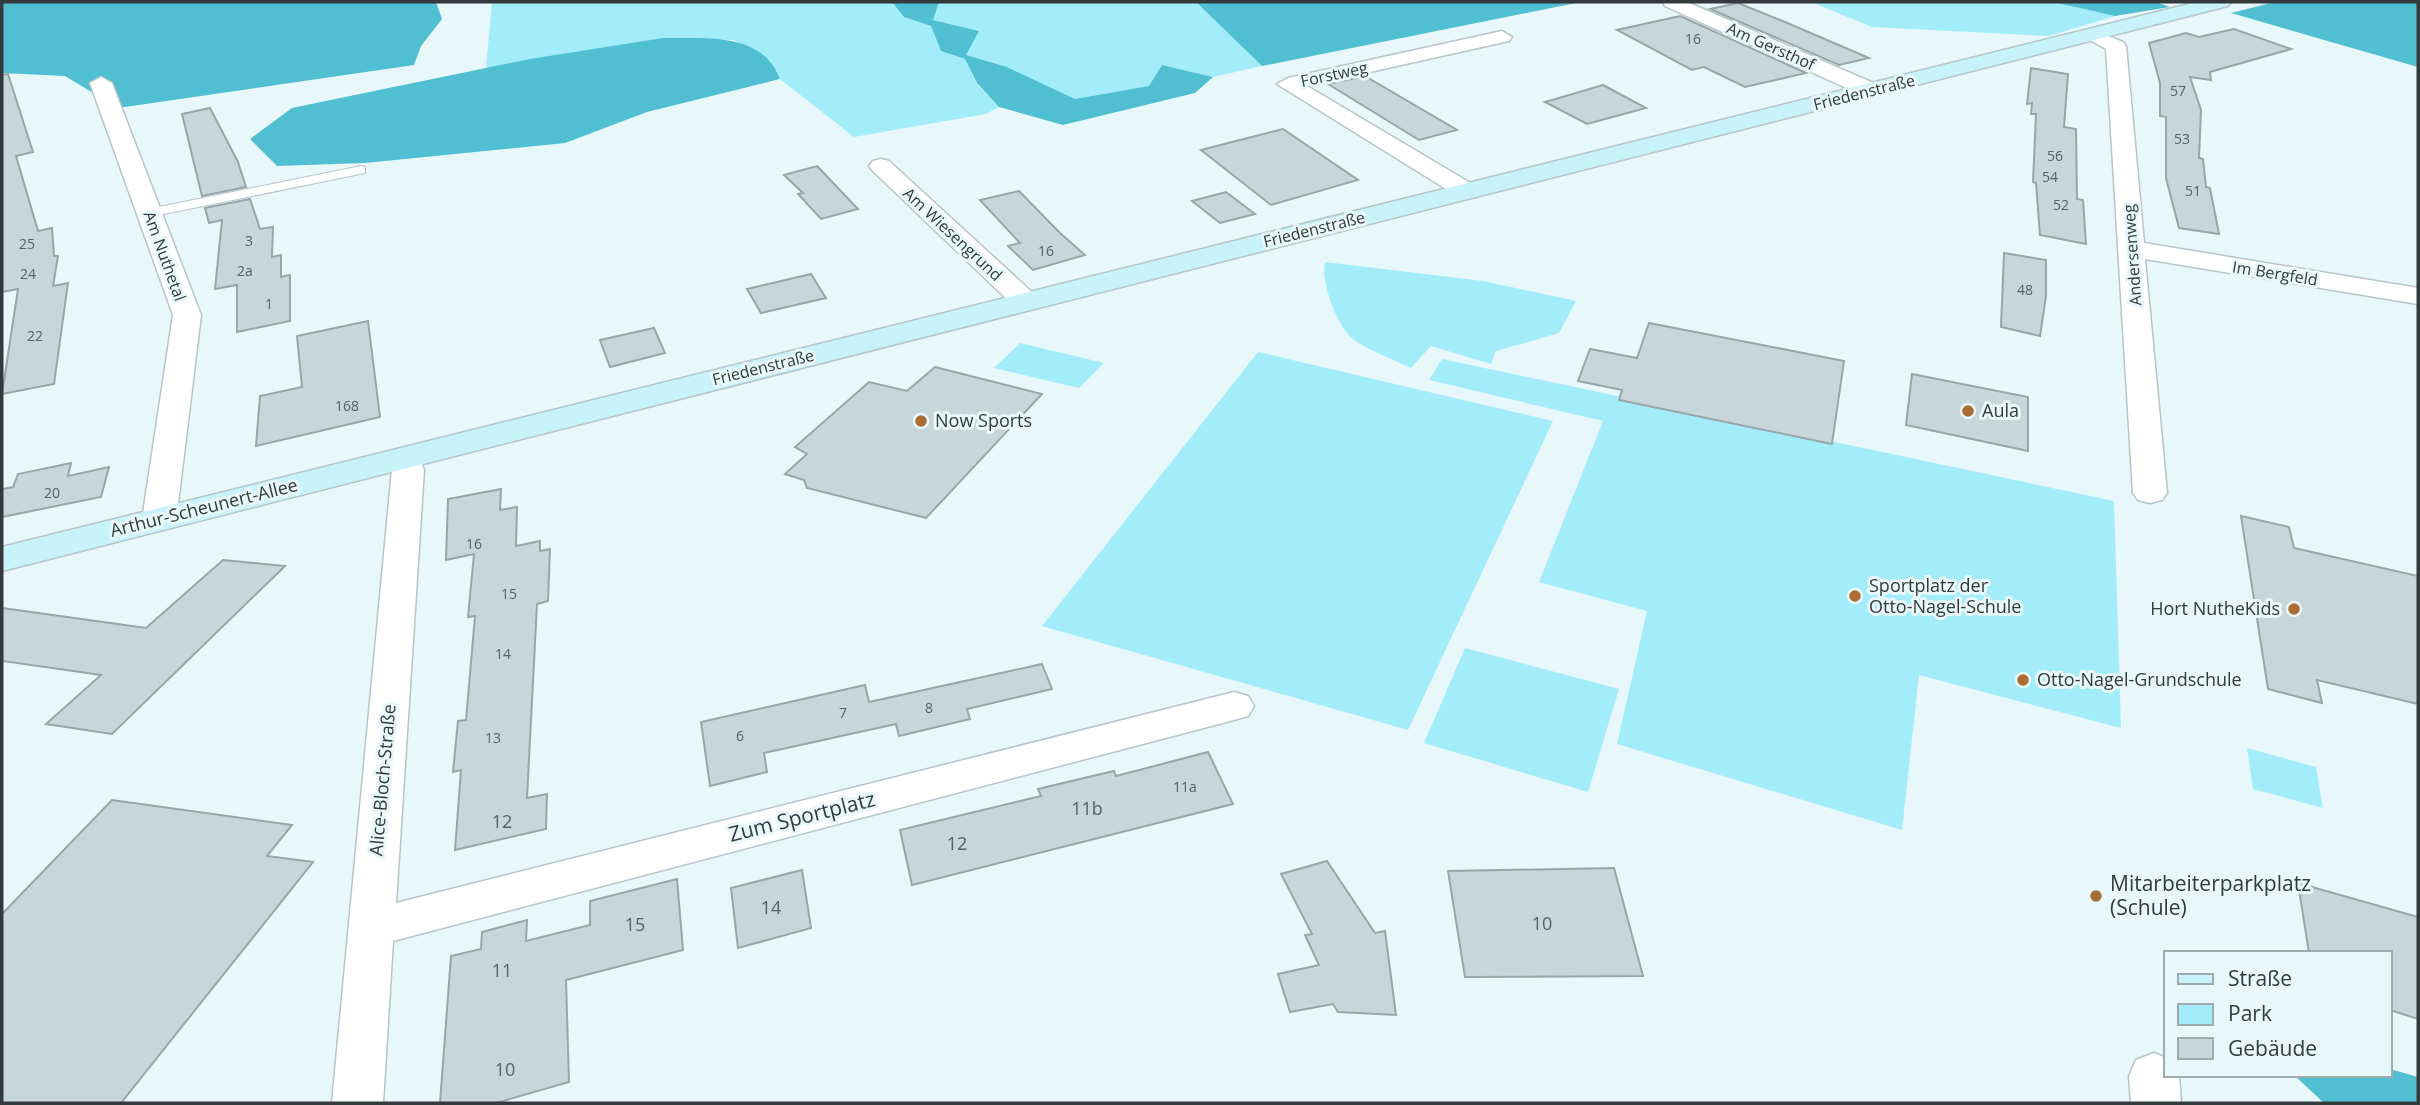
<svg xmlns="http://www.w3.org/2000/svg" width="2420" height="1105" font-family="'Open Sans',sans-serif">
<rect width="100%" height="100%" fill="#e7f7fa"/>
<g fill="#a3edfb">
<path d="M492,2h400l12,15 27,9 10,25 24,8 12,25 22,23 -13,7 -132,23 -74,-58 -3,-8 -43,-31 -71,-2 -177,30z"/>
<path d="M939,2h257l66,64 -49,11 -51,-12 -12,21 -75,13 -68,-32 -42,-12 14,-24 -47,-11z"/>
<path d="M1811,2h242l62,14 -66,20 -177,-9z"/>
<path d="M1325,262l158,19 93,20 -17,32 -63,18 -5,13 -60,-18 -20,22c-18,-9 -43,-17 -59,-30 -15,-12 -32,-58 -27,-76z"/>
<path d="M1020,343l84,20 -25,25 -85,-20z"/>
<path d="M1258,352l295,69 -145,309 -366,-104z"/>
<path d="M1442,359l672,142 7,227 -202,-53 -17,155 -285,-86 30,-133 -108,-29 64,-161 -174,-41z"/>
<path d="M1465,648l154,41 -31,103 -164,-49z"/>
<path d="M2247,748l69,19 7,41 -70,-19z"/>
</g>
<g fill="#50bfd1">
<path d="M2,2h434l6,17 -21,27 -7,19 -296,43 -53,-32 -63,-3z"/>
<path d="M892,2h47l-6,18 46,11 -13,24 41,12 68,32 74,-13 13,-21 51,12 -18,16 -132,32 -64,-18 -22,-24 -12,-24 -24,-8 -10,-25 -27,-9z"/>
<path d="M1196,2h385l-319,64z"/>
<path d="M2053,2h103l14,5 -55,9z"/>
<path d="M2275,2h143v65l-187,-54z"/>
<path d="M663,38c42,1 99,-7 117,41l-133,33 -82,31 -200,20 -88,3 -27,-27 42,-31 238,-49z"/>
<path d="M2390,1069l28,8v26h-94l-30,-28h96z"/>
</g>
<g fill="#c7d6d9" stroke="#98a6a9" stroke-width="2">
<path d="M1738,3l47,19 84,36 -30,7 -129,-56z"/>
<path d="M1680,16l126,57 -61,14 -41,-20 -12,3 -75,-40z"/>
<path d="M2234,29l57,20 -81,23 1,8 -21,-3 11,33 -2,48 4,1 3,28 4,1 9,46 -40,-6 -13,-50v-61l-6,-1v-33l-11,-40 37,-10 13,4z"/>
<path d="M2031,68l37,6 -4,53 12,2 1,70 6,1 3,44 -46,-9 -4,-52 -3,-1 3,-68h-5l1,-11 -5,1z"/>
<path d="M8,74l25,78 -17,4 22,75 14,-3 2,28h4l-5,30 15,-3 -14,101 -52,10 16,-105 -16,3v-217z"/>
<path d="M1365,76l92,54 -38,10 -91,-56z"/>
<path d="M1603,85l43,23 -59,16 -42,-22z"/>
<path d="M210,108l28,54 8,25 -44,9 -20,-82z"/>
<path d="M1283,129l75,51 -87,25 -70,-55z"/>
<path d="M817,166l41,43 -37,10 -23,-25 5,-1 -19,-18z"/>
<path d="M1019,191l41,42 25,22 -52,15 -25,-24 12,-3 -40,-43z"/>
<path d="M1226,192l29,22 -35,9 -28,-22z"/>
<path d="M250,199l10,30 13,-2 -1,30 9,-2v22l9,-2v46l-53,11v-47l-22,4 7,-69 -13,3 -4,-15z"/>
<path d="M2004,253l42,7v36l-6,40 -39,-9z"/>
<path d="M811,274l15,24 -65,15 -14,-24z"/>
<path d="M368,321l12,96 -124,29 4,-50 42,-9 -5,-51z"/>
<path d="M1649,323l195,38 -12,83 -213,-44 3,-10 -44,-9 12,-32 47,9z"/>
<path d="M654,328l11,25 -55,14 -10,-27z"/>
<path d="M935,367l107,27 -116,124 -119,-30 -3,-8 -19,-6 22,-20 -12,-7 74,-65 38,9z"/>
<path d="M1912,374l116,23v54l-122,-26z"/>
<path d="M71,463l-3,13 41,-9 -8,30 -99,20v-28l11,-2 5,-13z"/>
<path d="M501,489l-1,21 17,-3 -1,39 24,-5v10l10,-2 -2,52 -11,3 -10,194 20,-4 -1,35 -91,21 6,-80 -8,2 5,-51 8,-1 9,-104 -7,1 6,-63 -28,6 2,-61z"/>
<path d="M2241,516l48,11 5,21 124,28v128l-101,-24 5,23 -54,-14z"/>
<path d="M223,560l62,6 -173,168 -66,-10 55,-49 -99,-14v-53l144,20z"/>
<path d="M1042,664l10,25 -85,20 3,10 -71,17 -3,-12 -132,29 3,19 -57,14 -9,-64 164,-37 4,17z"/>
<path d="M1208,752l25,52 -321,81 -12,-55 141,-34 -3,-7 76,-18 2,5z"/>
<path d="M112,800l180,25 -25,31 46,6 -192,241h-119v-189z"/>
<path d="M1327,861l48,72 10,-2 11,84 -58,-3 -5,-8 -43,8 -12,-38 41,-9 -14,-30 7,-1 -31,-60z"/>
<path d="M1614,868l29,108 -178,1 -17,-106z"/>
<path d="M802,870l9,58 -73,20 -7,-60z"/>
<path d="M677,879l6,71 -117,30 3,102 -73,21h-56l11,-147 30,-7 1,-17 45,-12 -1,21 64,-16v-24z"/>
<path d="M2298,883l120,34v102l-28,-9v-57h-81z"/>
</g>
<g fill="none" stroke-linecap="round" stroke-linejoin="round">
<defs>
<path id="lane" d="M361,166l4,1v6l-216,44 -6,-4 6,-4z"/>
<g id="street">
<path d="M1663,2h24l191,83 3,5 -3,5h-16l-197,-89z"/>
<path d="M2091,29l32,13 3,4 18,197 274,45v16l-273,-45 22,234 -5,7 -12,3 -12,-3 -5,-7 -27,-444 -25,-14z"/>
<path d="M1502,31l10,6 -3,4 -202,45 170,101 3,5 -3,5h-18l-182,-113 11,-6z"/>
<path d="M101,77l11,6 89,232 -25,205 -5,7 -12,3 -12,-3 -5,-7 31,-205 -83,-232z"/>
<path d="M881,159l8,2 146,134 4,6 -4,6h-20l-142,-136 -4,-5 4,-5z"/>
<path d="M406,447l11,3 7,20 -28,433 838,-211 14,4 6,10 -6,10 -14,4 -841,221 -10,162h-51l60,-633 -2,-13 5,-7z"/>
<path d="M2154,1053l12,5v17h13l2,28h-50l-2,-27 7,-16z"/>
</g>
<path id="secondary" d="M2197,2h34l-3,4 -2226,565v-24z"/>
</defs>
<use href="#lane" stroke="#b6c5c8" stroke-width="2"/>
<use href="#street" stroke="#b6c5c8" stroke-width="3"/>
<use href="#secondary" stroke="#b6c5c8" stroke-width="3"/>
<use href="#lane" fill="#fff" fill-rule="evenodd"/>
<use href="#street" fill="#fff" fill-rule="evenodd"/>
<use href="#secondary" fill="#c8f3fa" fill-rule="evenodd"/>
</g>
<g fill="#ac6d34" stroke="#e7f7fa" stroke-width="2.5">
<circle cx="1968" cy="411" r="7"/>
<circle cx="921" cy="421" r="7"/>
<circle cx="1855" cy="596" r="7"/>
<circle cx="2294" cy="609" r="7"/>
<circle cx="2023" cy="680" r="7"/>
<circle cx="2096" cy="896" r="7"/>
</g>
<g text-anchor="middle" stroke-width="6" stroke-linejoin="round" paint-order="stroke">
<g font-size="14" fill="#596162">
<text x="1693" y="44">16</text>
<text x="2178" y="96">57</text>
<text x="2182" y="144">53</text>
<text x="2055" y="161">56</text>
<text x="2050" y="182">54</text>
<text x="2193" y="196">51</text>
<text x="2061" y="210">52</text>
<text x="249" y="246">3</text>
<text x="27" y="249">25</text>
<text x="1046" y="256">16</text>
<text x="245" y="276">2a</text>
<text x="28" y="279">24</text>
<text x="2025" y="295">48</text>
<text x="269" y="309">1</text>
<text x="35" y="341">22</text>
<text x="347" y="411">168</text>
<text x="52" y="498">20</text>
<text x="474" y="549">16</text>
<text x="509" y="599">15</text>
<text x="503" y="659">14</text>
<text x="929" y="713">8</text>
<text x="843" y="718">7</text>
<text x="740" y="741">6</text>
<text x="493" y="743">13</text>
<text x="1185" y="792">11a</text>
</g>
<g font-size="16" fill="#343a3b" stroke="#e7f7fa">
<text transform="translate(1771 46) rotate(24)" y="6">Am Gersthof</text>
<text transform="translate(1334 74) rotate(-12)" y="6">Forstweg</text>
<text transform="translate(1864 92) rotate(-14)" y="6">Friedenstraße</text>
<text transform="translate(1314 229) rotate(-14)" y="6">Friedenstraße</text>
<text transform="translate(953 234) rotate(43)" y="6">Am Wiesengrund</text>
<text transform="translate(2132 255) rotate(-94)" y="6">Andersenweg</text>
<text transform="translate(165 256) rotate(70)" y="6">Am Nuthetal</text>
<text transform="translate(2275 273) rotate(9)" y="6">Im Bergfeld</text>
<text transform="translate(763 367) rotate(-14)" y="6">Friedenstraße</text>
</g>
<g font-size="18" fill="#343a3b" stroke="#e7f7fa" text-anchor="start">
<text x="1982" y="417">Aula</text>
<text x="935" y="427">Now Sports</text>
<text x="1869" y="592">Sportplatz der<tspan x="1869" dy="21">Otto-Nagel-Schule</tspan></text>
<text x="2280" y="615" text-anchor="end">Hort NutheKids</text>
<text x="2037" y="686">Otto-Nagel-Grundschule</text>
</g>
<g font-size="18" fill="#343a3b" stroke="#e7f7fa">
<text transform="translate(204 508) rotate(-14)" y="6">Arthur-Scheunert-Allee</text>
<text transform="translate(383 780) rotate(-85)" y="6">Alice-Bloch-Straße</text>
</g>
<g font-size="18" fill="#596162">
<text x="1087" y="815">11b</text>
<text x="502" y="828">12</text>
<text x="957" y="850">12</text>
<text x="771" y="914">14</text>
<text x="1542" y="930">10</text>
<text x="635" y="931">15</text>
<text x="502" y="977">11</text>
<text x="505" y="1076">10</text>
</g>
<g font-size="21" fill="#343a3b" stroke="#e7f7fa">
<text transform="translate(802 817) rotate(-14)" y="7">Zum Sportplatz</text>
</g>
<g font-size="21" fill="#343a3b" stroke="#e7f7fa" text-anchor="start">
<text x="2110" y="891">Mitarbeiterparkplatz<tspan x="2110" dy="24">(Schule)</tspan></text>
</g>
</g>
<rect width="2420" height="1105" fill="none" stroke="#343a3b" stroke-width="7"/>
<rect x="2164" y="951" width="228" height="126" fill="#e7f7fa" stroke="#9fabae" stroke-width="2"/>
<rect x="2178" y="974" width="35" height="10" fill="#c8f3fa" stroke="#9fabae" stroke-width="2"/>
<text x="2228" y="986" font-size="21" fill="#343a3b">Straße</text>
<rect x="2178" y="1004" width="35" height="21" fill="#a3edfb" stroke="#9fabae" stroke-width="2"/>
<text x="2228" y="1021" font-size="21" fill="#343a3b">Park</text>
<rect x="2178" y="1038" width="35" height="21" fill="#c7d6d9" stroke="#9fabae" stroke-width="2"/>
<text x="2228" y="1056" font-size="21" fill="#343a3b">Gebäude</text>
</svg>
